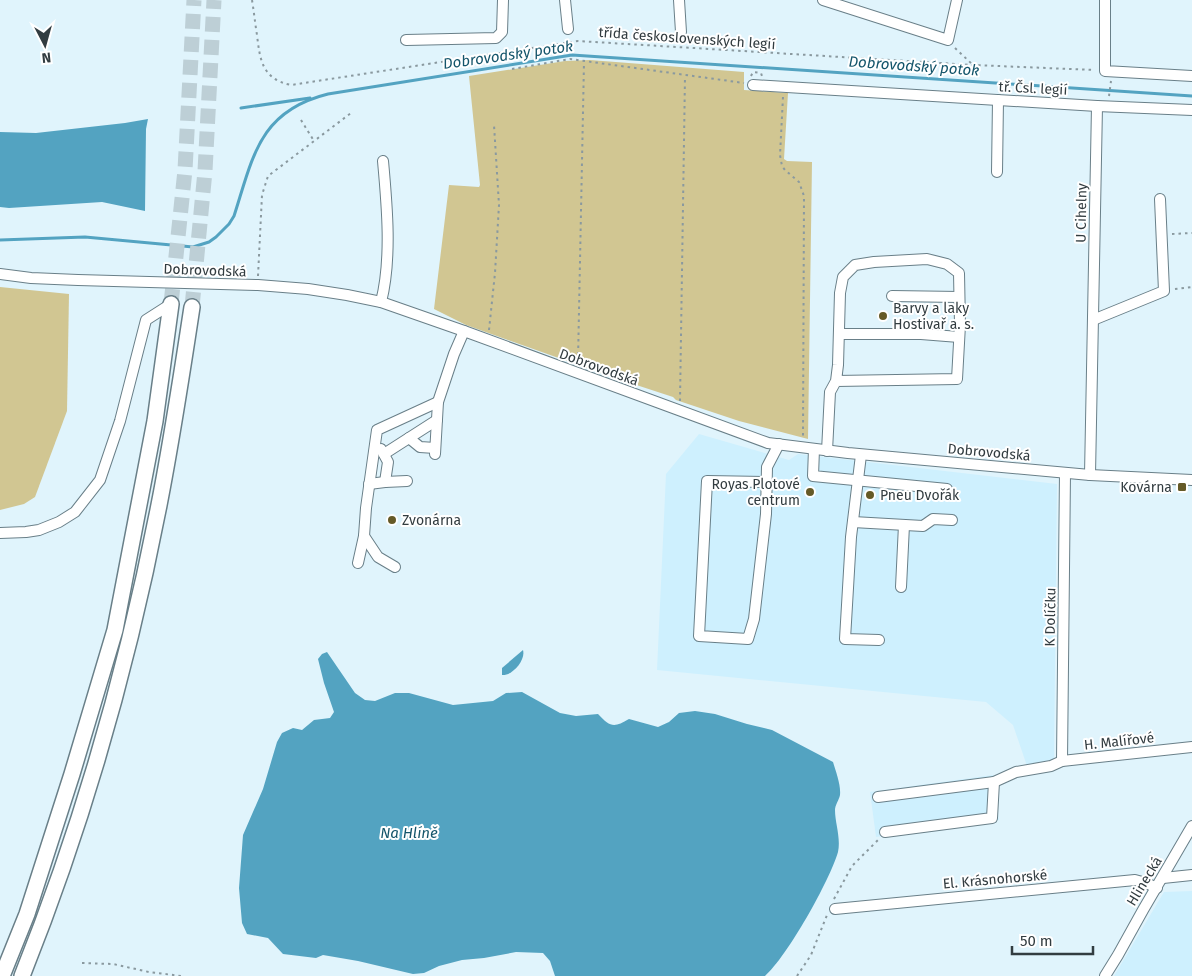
<svg xmlns="http://www.w3.org/2000/svg" width="1192" height="976" font-family="'Fira Sans',sans-serif">
<rect width="100%" height="100%" fill="#e0f4fc"/>
<g fill="#cef0fe">
<path d="M699,434l90,26 9,-6 259,30 -3,279 -27,3 -14,-41 -27,-23 -329,-32 9,-196z"/>
<path d="M993,775l6,45 -123,17 -6,-45z"/>
<path d="M1192,891v85h-78l50,-84z"/>
</g>
<g fill="#d1c692">
<path d="M590,60l154,12v18l44,3 -4,66 3,2 25,1 -4,277 -69,-18 -63,-21 -3,-3 -61,-20 -146,-52 -32,-16 15,-124 30,2 1,-2 -11,-109 96,-15z"/>
<path d="M0,287l69,7 -2,117 -32,86 -11,7 -24,6z"/>
</g>
<g fill="#53a3c1">
<path d="M148,119l-2,10 -1,82 -43,-9 -93,6 -9,-1v-75l36,1 89,-10z"/>
<path d="M523,650c3,10 -11,26 -21,25v-7z"/>
<path d="M327,652l28,41 10,7 10,1 20,-8h14l44,12 40,-4 13,-8 16,-1 38,21 16,3 22,-2c12,13 16,14 31,5l29,8 11,-5 10,-9 16,-2 20,3 32,10 25,6 61,32c3,10 8,23 7,33 -1,5 -5,10 -5,15 0,13 6,28 3,42 -8,28 -51,105 -73,124h-210l-5,-15 -7,-8 -27,-1 -32,6 -22,2 -23,6 -15,7 -11,1 -55,-13 -35,-6 -7,3 -33,-4 -15,-16 -21,-4 -5,-11 -3,-35 4,-53 20,-46 14,-47 5,-9 11,-5 9,2 12,-10 16,-2 4,-6 -10,-29 -6,-24 4,-5z"/>
</g>
<g fill="none" stroke-linecap="round" stroke-linejoin="round">
<g stroke="#53a3c1" stroke-width="3">
<path d="M241,108l69,-10"/>
<path d="M0,240l85,-3 108,10 16,-5 7,-5 13,-13 5,-8c19,-59 25,-105 94,-122l244,-39 620,41"/>
</g>
<g stroke="#bdcfd6" stroke-width="15" stroke-dasharray="15 8" stroke-linecap="butt">
<path d="M171,304l14,-134 9,-170"/>
<path d="M192,307l13,-136 9,-171"/>
</g>
<defs>
<g id="minor">
<path d="M565,0l3,29"/>
<path d="M679,0l2,32"/>
<path d="M823,0l125,40 9,-40"/>
<path d="M1105,0v71l87,5"/>
<path d="M406,40l90,-2 6,-6 1,-32"/>
<path d="M753,85l344,21 95,4"/>
<path d="M997,172l1,-72"/>
<path d="M0,274l31,4 47,2 180,5 50,4 39,6 34,7 83,29 304,112 80,10 242,22 102,5"/>
<path d="M892,296l67,1"/>
<path d="M381,302c11,-43 6,-97 2,-141"/>
<path d="M1093,320l71,-29 -4,-92"/>
<path d="M839,334h82l38,3"/>
<path d="M409,438l11,9 15,1"/>
<path d="M381,449l7,13 -3,20"/>
<path d="M814,449l-1,27 134,13"/>
<path d="M827,451l3,-59 6,-11 121,-2 3,-54 -1,-52 -12,-9 -20,-5 -53,3 -19,3 -12,12 -3,16 -2,72 -2,16"/>
<path d="M384,454l53,-34"/>
<path d="M435,454l3,-52 16,-48 10,-23"/>
<path d="M861,455l-10,82 -6,102 34,1"/>
<path d="M1090,475l7,-369"/>
<path d="M767,482l-60,-1 -8,155 49,3 6,-20 12,-105 1,-47 12,-23"/>
<path d="M369,484l16,-2 22,-1"/>
<path d="M853,522l70,4 10,-7 19,1"/>
<path d="M0,533l26,-1 13,-2 20,-8 16,-10 25,-32 20,-59 26,-101 25,-16"/>
<path d="M364,536l14,21 17,10"/>
<path d="M358,563l6,-27 2,-28 11,-78 61,-28"/>
<path d="M901,587l3,-62"/>
<path d="M1062,761l3,-288"/>
<path d="M878,797l116,-15 22,-10 35,-6 11,-5 130,-14"/>
<path d="M885,832l107,-14 2,-36"/>
<path d="M1163,878l29,-3"/>
<path d="M835,909l300,-29 11,3 11,5"/>
<path d="M1105,976l13,-21 25,-45 49,-84"/>
</g>
<g id="highway">
<path d="M2,976l25,-62 45,-140 43,-144 40,-209 16,-117"/>
<path d="M22,976c61,-152 106,-311 137,-471 13,-66 23,-132 33,-198"/>
</g>
</defs>
<use href="#minor" stroke="#697f88" stroke-width="12"/>
<use href="#highway" stroke="#697f88" stroke-width="18"/>
<g stroke="#8a999f" stroke-width="2" stroke-dasharray="2.5 4" stroke-linecap="butt">
<path d="M252,0c2,12 3,23 5,35 3,25 5,44 34,50l287,-44 395,24 122,5"/>
<path d="M955,48l18,17"/>
<path d="M512,69l58,-10 174,24"/>
<path d="M751,76l2,-4 8,1 1,3"/>
<path d="M1109,96l2,-15"/>
<path d="M783,97l-3,58 2,11 3,4 14,12 5,14 -1,240"/>
<path d="M301,120l13,21"/>
<path d="M1172,234l20,-1"/>
<path d="M258,276l4,-81 6,-19 83,-63"/>
<path d="M1175,289l17,-2"/>
<path d="M489,330l6,-57 4,-68 -5,-80"/>
<path d="M578,361l6,-299"/>
<path d="M680,401l5,-325"/>
<path d="M834,899l18,-33 26,-26"/>
<path d="M82,963l31,1 36,8 32,4"/>
<path d="M797,976l14,-21 16,-40"/>
</g>
<use href="#minor" stroke="#fff" stroke-width="10"/>
<use href="#highway" stroke="#fff" stroke-width="15"/>
</g>
<g fill="#655a27" stroke="#fff" stroke-width="2">
<circle cx="883" cy="316" r="5"/>
<rect x="1177" y="482" width="10" height="10" rx="2.5"/>
<circle cx="810" cy="492" r="5"/>
<circle cx="870" cy="495" r="5"/>
<circle cx="392" cy="520" r="5"/>
</g>
<g text-anchor="middle" stroke-width="4" stroke-linejoin="round" paint-order="stroke">
<g font-size="14" fill="#323c40" stroke="#fff">
<text transform="translate(687 38) rotate(4)" y="5">třída československých legií</text>
<text transform="translate(1033 88) rotate(3)" y="5">tř. Čsl. legií</text>
<text transform="translate(1081 213) rotate(-89)" y="5">U Cihelny</text>
<text transform="translate(205 270) rotate(2)" y="5">Dobrovodská</text>
<text transform="translate(599 367) rotate(20)" y="5">Dobrovodská</text>
<text transform="translate(989 452) rotate(5)" y="5">Dobrovodská</text>
<text transform="translate(1050 617) rotate(-89)" y="5">K Dolíčku</text>
<text transform="translate(1119 741) rotate(-6)" y="5">H. Malířové</text>
<text transform="translate(995 879) rotate(-5)" y="5">El. Krásnohorské</text>
<text transform="translate(1144 881) rotate(-59)" y="5">Hlinecká</text>
</g>
<g font-size="14" fill="#323c40" stroke="#fff" text-anchor="start">
<text x="893" y="313">Barvy a laky<tspan x="893" dy="16">Hostivař a. s.</tspan></text>
<text x="800" y="489" text-anchor="end">Royas Plotové<tspan x="800" dy="16">centrum</tspan></text>
<text x="1172" y="492" text-anchor="end">Kovárna</text>
<text x="880" y="500">Pneu Dvořák</text>
<text x="402" y="525">Zvonárna</text>
</g>
<g font-size="15" font-style="italic" fill="#14556b" stroke="#fff">
<text transform="translate(508 55) rotate(-8)" y="5">Dobrovodský potok</text>
<text transform="translate(914 66) rotate(4)" y="5">Dobrovodský potok</text>
<text x="409" y="838">Na Hlíně</text>
</g>
</g>
<g transform="translate(45 45) rotate(174)" stroke="#ffffff" stroke-width="4" paint-order="stroke">
<path d="M0-4L9 19L0 12L-9 19Z" fill="#323c40"/>
<text y="-8" font-size="14" font-weight="bold" text-anchor="middle" fill="#323c40">N</text>
</g>
<path d="M1012 946v8h81v-8" fill="none" stroke="#323c40" stroke-width="2.5"/>
<text x="1020" y="946" font-size="15" fill="#323c40" stroke="#ffffff" stroke-width="4" paint-order="stroke">50 m</text>
</svg>
